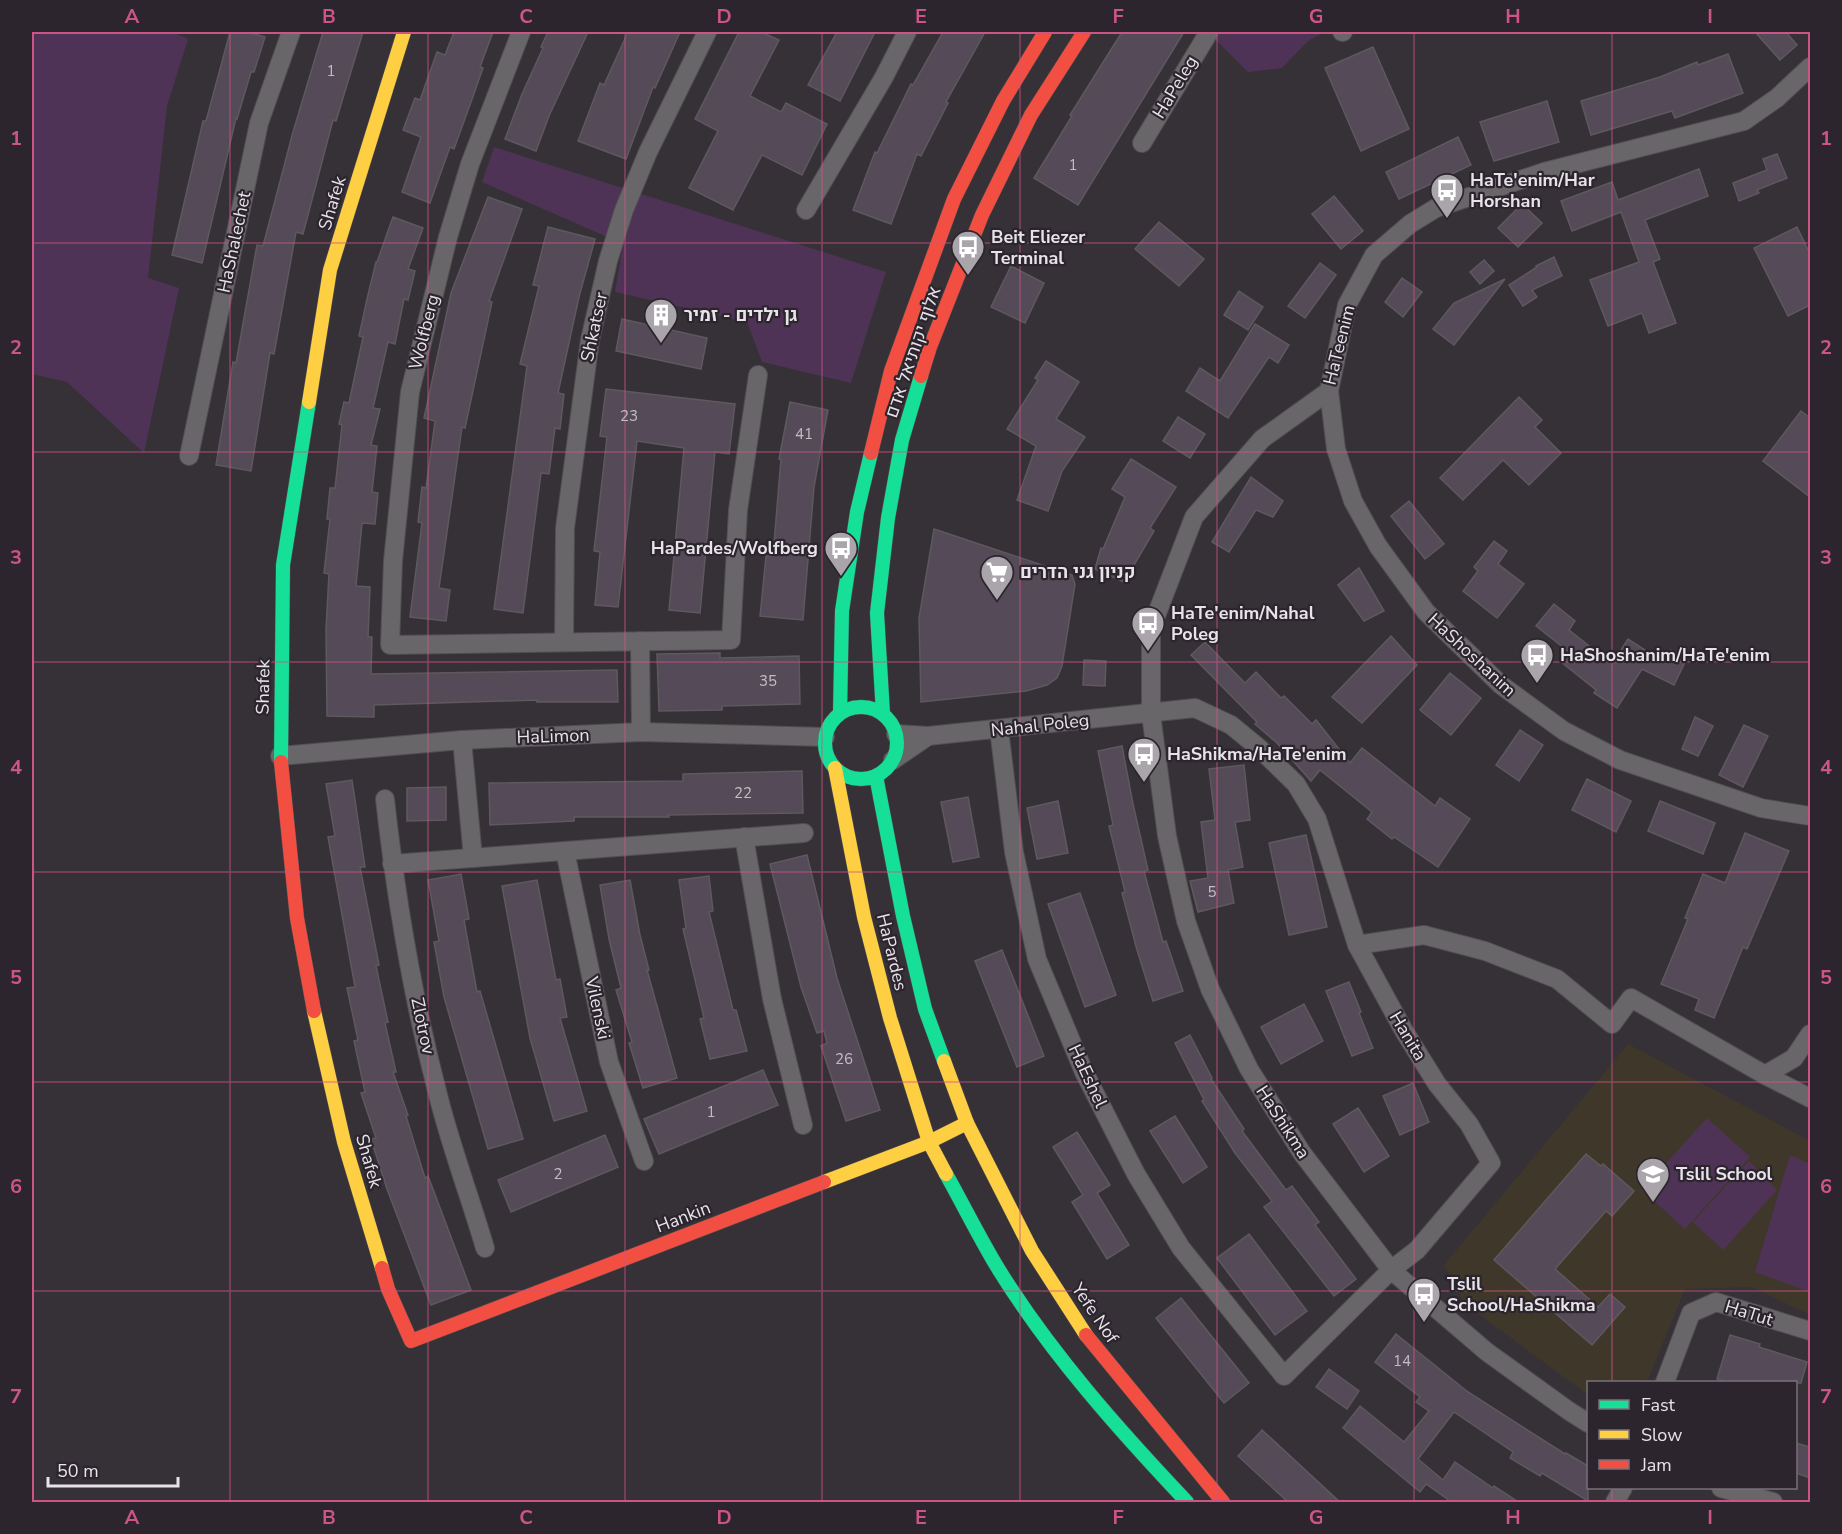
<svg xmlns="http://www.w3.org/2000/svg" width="1842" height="1534" font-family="'Nunito Sans',Heebo,sans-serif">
<rect width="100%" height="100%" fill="#353136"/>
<path fill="#3f382a" d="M1628,1044l182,97v174l-58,-28 -67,2 -38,93h-59v13l-124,-92 -20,-38z"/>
<g fill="#4e3356">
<path d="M32,32h140l16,7 -21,67 -19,172 31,10 -35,165 -77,-71 -35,-8z"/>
<path d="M1217,32h107l-16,9 -26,27 -34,4 -34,-34z"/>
<path d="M494,147l392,125 -35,111 -89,-21 -15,-40 -132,-30 8,-48 -141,-62z"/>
<path d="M1707,1118l43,39 -65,72 -43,-39z"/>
<path d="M1790,1155l20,9v128l-55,-20z"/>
<path d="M1749,1161l28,29 -54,60 -30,-28z"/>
</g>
<g fill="#554a58" stroke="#5d595e" stroke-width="1.5">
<path d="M230,32h18l17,5 -11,35h-3l-14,47 -1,-1 -34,145 -30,-8 31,-134h3z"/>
<path d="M323,32h40l-27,89 -3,-1 -30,114 -7,-2 -22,122 -4,-1 -19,118 -35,-6 17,-103 3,1 21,-118 6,1 30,-114z"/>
<path d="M454,32h39l-13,35 3,1 -12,34 -17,47 -4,-2 -20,56 -28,-11 19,-55 -18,-7 12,-32 5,2 17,-48 8,3z"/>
<path d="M548,32h40l-39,84 -13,35 -31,-12 17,-45 21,-46 -2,-1z"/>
<path d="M628,32h52l-25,56 -2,-1 -27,72 -48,-18 22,-58 4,2z"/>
<path d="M739,32h22l18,8 -29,56 31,16 5,-9 41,21 -25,51 -40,-20 -29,55 -44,-22 29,-57 -23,-12z"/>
<path d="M837,32h38l-35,69 -32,-16z"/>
<path d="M943,32h42l-39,70 2,1 -27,53 -4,-2 -26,70 -38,-14 22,-58 2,1 34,-69 2,1z"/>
<path d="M1122,32h62l-106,173 -44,-27 38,-62 -2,-1z"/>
<path d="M1755,32h31l11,13 -17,15z"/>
<path d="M1373,47l36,82 -48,22 -36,-83z"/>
<path d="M1728,54l15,39 -68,25 -3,-7 -81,24 -10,-34 79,-24 37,-15 1,3z"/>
<path d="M1547,101l12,41 -65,19 -14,-39z"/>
<path d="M1458,137l13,28 -72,34 -13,-27z"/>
<path d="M1777,154l10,24 -30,12 2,3 -20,8 -6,-18 34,-13 -4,-11z"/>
<path d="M1699,169l9,27 -63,24 15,39 -7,3 23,61 -27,10 -7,-20 -34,13 -18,-46 49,-18 -18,-50 -49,19 -11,-30 51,-19 6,18z"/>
<path d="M1334,196l29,35 -22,18 -29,-35z"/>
<path d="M488,197l34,12 -33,92 3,1 -27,126 -3,-1 -23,161 11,2 -4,31 -36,-4 12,-94 -4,-1 4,-35 4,1 9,-67 -11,-3 27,-125z"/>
<path d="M1522,204l20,19 -24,24 -20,-19z"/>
<path d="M393,217l30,11 -15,41 7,2 -7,29 -4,-1 -9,45 -7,-2 -15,66 7,1 -9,36 6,1 -5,46 6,1 -3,31 -13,-1 -6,63 14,1 -2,50h4l-1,37 246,-4 1,32h-81v-2l-163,5v12l-47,-1 -1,-87 3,-55 -5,-1 6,-54h-3l3,-31h5l7,-63 -3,-1 5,-22 5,1 14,-66 -4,-1 8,-37 9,-37h1z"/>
<path d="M1159,222l45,37 -25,27 -44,-37z"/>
<path d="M548,227l47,12 -16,58 -21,96 6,1 -4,35 -5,-1 -6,46 -8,-1 -18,140 -29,-4 33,-243 -7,-2 19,-78 -6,-1z"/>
<path d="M1797,227l13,27v51l-22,11 -34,-68z"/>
<path d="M1554,257l8,19 -30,14 5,7 -14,9 -14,-21 28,-18 -1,-1z"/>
<path d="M1484,260l10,11 -14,13 -10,-12z"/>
<path d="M1320,263l16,12 -31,43 -17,-12z"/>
<path d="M1011,266l33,17 -19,40 -34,-16z"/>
<path d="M1402,278l20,14 -19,25 -18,-15z"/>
<path d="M1505,279l-51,66 -21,-16 21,-26z"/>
<path d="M1239,291l24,16 -15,23 -24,-15z"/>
<path d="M622,319l85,19 -6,31 -85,-18z"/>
<path d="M1255,324l34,21 -11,18 -9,-6 -41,61 -42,-27 14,-23 20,13z"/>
<path d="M1046,361l33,21 -23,37 29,18 -23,34 -14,40 -31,-11 19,-54 -29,-17 31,-49 -3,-2z"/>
<path d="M606,389l129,15 -6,50 -14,-2 -15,161 -31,-3 15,-162 -47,-7 -19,166 -23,-2 5,-53 -6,-1 13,-114 -7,-1z"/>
<path d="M1519,397l23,23 -7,7 26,26 -32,32 -26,-25 -40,40 -23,-22z"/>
<path d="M790,402l38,8 -14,77 -11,133 -43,-4 6,-60h7l8,-97h-2z"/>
<path d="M1801,411l9,7v79l-47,-36z"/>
<path d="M1178,417l27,17 -15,24 -27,-17z"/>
<path d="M1131,459l45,28 -26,41 4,3 -30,51 -29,-13 6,-21 2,1 22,-52 -13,-8z"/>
<path d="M1251,477l32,24 -10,16 -17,-7 -27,42 -17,-10z"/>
<path d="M1409,501l35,43 -19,15 -34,-43z"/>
<path d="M934,529l138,46 3,9 -13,82 -5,12 -10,7 -21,6 -105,11 -2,-84z"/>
<path d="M1494,541l13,10 -9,13 26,20 -27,34 -34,-27 15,-20 -4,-4z"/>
<path d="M1359,568l25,43 -20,10 -26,-36z"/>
<path d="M1554,604l21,17 -6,9 43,34 16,-25 37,24 6,-13 16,8 -13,27 -32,-16 -25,39 -23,-15 2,-3 -35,-28 8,-10 -33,-26z"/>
<path d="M1391,636l26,29 -55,58 -30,-26z"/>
<path d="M1205,642l40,41 11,-11 25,26 3,-2 28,28 4,-4 34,43 12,-15 73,58 5,-8 30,21 -32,48 -44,-30 -2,2 -25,-20 5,-7 -52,-42 -9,11 -34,-38 -22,-19 2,-2 -66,-67z"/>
<path d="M720,653v5l79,-2 1,48 -78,2v4l-63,1 -2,-57z"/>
<path d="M1084,660l22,1 -1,25 -22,-1z"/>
<path d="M1450,673l31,25 -30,37 -31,-25z"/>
<path d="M1695,717l18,9 -15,30 -16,-7z"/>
<path d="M1744,725l24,11 -25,51 -24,-12z"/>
<path d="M1520,730l23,15 -24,36 -23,-16z"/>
<path d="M1122,746l11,58 15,66 -4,1 19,71 3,-1 17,50 -30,10 -16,-51 -15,-57 3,-1 -16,-66 4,-1 -15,-74z"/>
<path d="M1244,765l6,55 -15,2 8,45 -15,3 6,33 -36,9 -8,-31 18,-3 -7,-56 14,-2 -6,-51z"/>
<path d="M802,771l1,42 -135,2 1,2h-95v4l-84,4 -1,-42 194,-2v-7z"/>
<path d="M1587,779l44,22 -15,31 -44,-22z"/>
<path d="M352,780l13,87h-5l19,98 -3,1 12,56 -3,1 11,49h-3l15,43 -2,1 19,62 3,-2 43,114 -40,15 -44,-116 -16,-50 5,-1 -15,-45 4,-1 -11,-51 4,-1 -11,-52 8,-1 -27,-150 7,-1 -9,-52z"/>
<path d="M446,787v33l-39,1v-33z"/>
<path d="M968,797l11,60 -26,5 -12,-60z"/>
<path d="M1058,801l10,52 -31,6 -10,-51z"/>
<path d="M1660,801l55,22 -12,31 -55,-23z"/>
<path d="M1745,833l44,18 -42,98 -4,-2 -29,71 -19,-8 4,-11 -38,-15 27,-65 -3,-1 18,-44 22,9z"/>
<path d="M1306,835l21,92 -38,8 -20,-92z"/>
<path d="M807,855l30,123 43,132 -34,11 -25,-75 6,-3 -3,-12 -7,2 -16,-46 -31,-123z"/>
<path d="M461,874l8,45 -5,1 13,72 3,-1 43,148 -35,10 -44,-152 -10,-55 5,-1 -11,-61z"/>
<path d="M709,876l4,35 -4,1 24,98h3l11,41 -37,8 -10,-40 4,-1 -21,-89 3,-1 -7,-48z"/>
<path d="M537,880l19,100 4,-1 7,38 -7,1 27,93 -33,10 -24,-83 -28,-152z"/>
<path d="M630,880l10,55 9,35h-2l30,108 -34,10 -14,-45 3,-1 -16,-52 5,-2 -12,-49 -9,-54z"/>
<path d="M1080,893l36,102 -31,12 -37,-103z"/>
<path d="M1002,950l42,106 -27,11 -42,-106z"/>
<path d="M1349,982l12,30 -2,1 14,35 -21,8 -26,-65z"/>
<path d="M1304,1004l19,37 -42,23 -20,-37z"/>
<path d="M1190,1035l22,43 -1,1 33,50 -2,2 44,59 6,-4 27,36 -4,3 41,54 -22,17 -70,-89 8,-6 -37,-48 -33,-52 2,-1 -29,-57z"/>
<path d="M763,1070l15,35 -119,49 -15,-35z"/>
<path d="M1413,1083l16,39 -29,13 -17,-39z"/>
<path d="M1358,1108l31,48 -25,16 -31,-48z"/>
<path d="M1175,1116l32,51 -24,16 -33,-52z"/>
<path d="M1077,1132l33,53 -13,8 32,52 -22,14 -35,-57 11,-7 -30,-48z"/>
<path d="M605,1135l13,32 -107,45 -13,-32z"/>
<path d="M1586,1154l15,12 2,-2 31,27 -22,25 -6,-5 -51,58 43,38 12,-13 15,13 -33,38 -98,-85z"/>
<path d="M1249,1234l58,77 -32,24 -58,-77z"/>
<path d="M1181,1298l68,85 -25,20 -68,-85z"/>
<path d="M1396,1334l72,58 97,62 1,-1 22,13v35l-46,-28 -2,3 -30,-18 3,-6 -59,-40 -36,47 25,21 12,-18 38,26 1,-2 26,17h-67l-27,-19 -6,8 -77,-64 17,-22 44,36 25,-31 -13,-9 4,-5 -45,-35z"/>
<path d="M1730,1335l30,9 -1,3 48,15 -6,21h-72l-12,-4z"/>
<path d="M1329,1369l30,22 -12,18 -31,-22z"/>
<path d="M1262,1430l79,73h-52l-51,-47z"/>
<path d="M1796,1443l14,4v31l-14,-5z"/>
</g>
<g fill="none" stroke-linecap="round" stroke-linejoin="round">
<defs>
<g id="street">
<path d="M521,32l-51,132 -22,73 -38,155 -17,169 -3,84 341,-5 7,-130 20,-135"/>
<path d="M1342,32h1"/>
<path d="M1810,67l-33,31 -33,23 -200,51 -108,36 -26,16 -36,31 -27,50 -18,86 7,58 17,52 25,45 48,66 75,73 63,46 56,29 141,48 49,8"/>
<path d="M1142,143l67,-111"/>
<path d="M806,210l78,-133 23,-45"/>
<path d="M1329,391l-67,48 -68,78 -43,112v85l16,122 19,85 24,68 39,80 53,84 89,117 96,82 82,59 19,12"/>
<path d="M189,456l70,-333 32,-91"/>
<path d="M640,641l1,91"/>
<path d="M564,642l1,-114 25,-188 18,-79 16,-51 24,-58 59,-120"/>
<path d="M896,734l32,2 267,-28 36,17 28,23 37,36 21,35 40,126 47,86 33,53 32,40 22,39 -74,87 -26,20 -107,106 -103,-128 -45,-74 -52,-102 -47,-113 -23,-107 -15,-123"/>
<path d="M462,740l11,118"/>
<path d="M280,756l182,-16 179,-8 184,5"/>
<path d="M893,760l35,-24"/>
<path d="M385,799c11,100 28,200 53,296 13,52 32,102 47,153"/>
<path d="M744,837l28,162 31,126"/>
<path d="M565,851l44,211 35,99"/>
<path d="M392,864l412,-31"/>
<path d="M1357,945l67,-10 61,16 72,28 55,45 19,-26 134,77 45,23"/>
<path d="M1765,1075l29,-17 16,-24"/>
<path d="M1665,1382l26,-69 25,-11 94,29"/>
<path d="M1721,1488l52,14"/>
<path d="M1615,1502l8,-14"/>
</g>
<g id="fast">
<circle cx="861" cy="743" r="36"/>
<path d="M840,713l2,-102 15,-99 14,-59"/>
<path d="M883,714l-6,-101 11,-95 14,-78 19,-64"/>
<path d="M281,762l2,-197 26,-163"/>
<path d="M876,776l27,140 22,93 19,52"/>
<path d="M946,1174c18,32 34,65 53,96 53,85 120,160 188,232"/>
</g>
<g id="slow">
<path d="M309,402l21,-132 74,-238"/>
<path d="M835,768l29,149 26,101 39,124 17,32"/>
<path d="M314,1011l30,131 38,126"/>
<path d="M944,1061l23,62 65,128 54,84"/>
<path d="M824,1182l105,-40 38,-19"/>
</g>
<g id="jam">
<path d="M921,376l9,-29 52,-132 49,-100 53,-83"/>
<path d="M871,453l20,-82 63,-172 49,-98 42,-69"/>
<path d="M281,762l16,156 17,93"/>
<path d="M382,1268l6,21 23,52 413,-159"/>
<path d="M1086,1335l137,167"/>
</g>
</defs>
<use href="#street" stroke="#514e52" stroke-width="20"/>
<use href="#fast" stroke="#514e52" stroke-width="15"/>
<use href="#slow" stroke="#514e52" stroke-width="15"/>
<use href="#jam" stroke="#514e52" stroke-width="15"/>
<use href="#street" stroke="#69666a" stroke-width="18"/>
<use href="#fast" stroke="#16e098" stroke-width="14"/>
<use href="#slow" stroke="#ffcf43" stroke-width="14"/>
<use href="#jam" stroke="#f24e42" stroke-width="14"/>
</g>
<path fill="none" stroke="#cd5586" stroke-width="1.5" stroke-opacity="0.55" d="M230,32v1470M428,32v1470M625,32v1470M822,32v1470M1020,32v1470M1217,32v1470M1414,32v1470M1612,32v1350M32,243h1778M32,452h1778M32,662h1778M32,872h1778M32,1082h1778M32,1291h1778M1612,1488v14"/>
<defs>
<symbol id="bus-pin" viewBox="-11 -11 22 30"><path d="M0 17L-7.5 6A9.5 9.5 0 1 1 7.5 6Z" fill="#a9a5aa" stroke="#2c252e"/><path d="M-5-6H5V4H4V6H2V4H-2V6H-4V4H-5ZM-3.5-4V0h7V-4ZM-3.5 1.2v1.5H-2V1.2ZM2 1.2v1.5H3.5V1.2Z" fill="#fff"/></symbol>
<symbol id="building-pin" viewBox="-11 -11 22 30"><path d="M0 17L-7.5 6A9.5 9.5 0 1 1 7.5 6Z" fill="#a9a5aa" stroke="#2c252e"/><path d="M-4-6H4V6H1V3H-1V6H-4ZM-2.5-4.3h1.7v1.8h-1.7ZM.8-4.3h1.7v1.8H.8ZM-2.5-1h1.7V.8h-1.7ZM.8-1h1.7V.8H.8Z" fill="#fff"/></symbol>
<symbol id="supermarket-pin" viewBox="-11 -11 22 30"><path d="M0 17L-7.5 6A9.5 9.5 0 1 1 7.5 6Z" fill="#a9a5aa" stroke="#2c252e"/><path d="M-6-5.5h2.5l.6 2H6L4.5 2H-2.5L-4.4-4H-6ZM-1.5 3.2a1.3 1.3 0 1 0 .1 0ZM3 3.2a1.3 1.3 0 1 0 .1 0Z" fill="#fff"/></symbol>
<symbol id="school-pin" viewBox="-11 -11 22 30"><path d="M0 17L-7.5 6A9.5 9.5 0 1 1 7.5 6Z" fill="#a9a5aa" stroke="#2c252e"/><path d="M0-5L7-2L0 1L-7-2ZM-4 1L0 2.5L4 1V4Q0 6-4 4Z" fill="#fff"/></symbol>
</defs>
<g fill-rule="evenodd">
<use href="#bus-pin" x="1428" y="171" width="38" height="52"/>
<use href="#bus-pin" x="949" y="228" width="38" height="52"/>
<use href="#building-pin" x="642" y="296" width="38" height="52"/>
<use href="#bus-pin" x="822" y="529" width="38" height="52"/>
<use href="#supermarket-pin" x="978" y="553" width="38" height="52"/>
<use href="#bus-pin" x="1129" y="604" width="38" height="52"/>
<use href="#bus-pin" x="1518" y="636" width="38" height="52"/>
<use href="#bus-pin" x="1125" y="735" width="38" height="52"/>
<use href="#school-pin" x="1634" y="1155" width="38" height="52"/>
<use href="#bus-pin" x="1405" y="1275" width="38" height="52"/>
</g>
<g text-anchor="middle" stroke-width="4.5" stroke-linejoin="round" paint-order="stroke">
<g font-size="15" fill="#c2bdc5">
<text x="331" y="76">1</text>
<text x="1073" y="170">1</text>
<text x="629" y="421">23</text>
<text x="804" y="439">41</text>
<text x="768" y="686">35</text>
<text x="743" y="798">22</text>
<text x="1212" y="897">5</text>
<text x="844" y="1064">26</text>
<text x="711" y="1117">1</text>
<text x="558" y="1179">2</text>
<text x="1402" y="1366">14</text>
</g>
<g font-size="18" fill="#e7e3e9" stroke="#2c252e">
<text transform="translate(1175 87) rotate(-59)" y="6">HaPeleg</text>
<text transform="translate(332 203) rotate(-73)" y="6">Shafek</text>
<text transform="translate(234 242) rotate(-78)" y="6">HaShalechet</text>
<text transform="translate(594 327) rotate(-78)" y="6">Shkatser</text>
<text transform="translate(424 332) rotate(-76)" y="6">Wolfberg</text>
<text transform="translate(1339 345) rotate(-76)" y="6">HaTeenim</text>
<text transform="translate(913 352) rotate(-71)" y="6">אלוף יקותיאל אדם</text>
<text transform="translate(1472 655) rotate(43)" y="6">HaShoshanim</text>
<text transform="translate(263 687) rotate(-89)" y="6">Shafek</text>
<text transform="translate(1040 725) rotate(-6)" y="6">Nahal Poleg</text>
<text transform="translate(553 736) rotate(-2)" y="6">HaLimon</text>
<text transform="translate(892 952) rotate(76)" y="6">HaPardes</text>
<text transform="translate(598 1008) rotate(78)" y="6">Vilenski</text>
<text transform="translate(423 1026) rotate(78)" y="6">Zlotrov</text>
<text transform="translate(1408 1036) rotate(59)" y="6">Hanita</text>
<text transform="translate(1088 1076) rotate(65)" y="6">HaEshel</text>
<text transform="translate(1283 1122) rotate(57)" y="6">HaShikma</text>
<text transform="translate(369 1161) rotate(74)" y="6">Shafek</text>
<text transform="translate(683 1217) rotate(-21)" y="6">Hankin</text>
<text transform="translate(1095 1313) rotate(56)" y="6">Yefe Nof</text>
<text transform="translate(1749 1313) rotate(17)" y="6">HaTut</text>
</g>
<g font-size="18" font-weight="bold" fill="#e7e3e9" stroke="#2c252e" text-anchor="start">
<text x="1470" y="186">HaTe'enim/Har<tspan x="1470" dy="21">Horshan</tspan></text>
<text x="991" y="243">Beit Eliezer<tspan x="991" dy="21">Terminal</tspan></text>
<text x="684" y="321">גן ילדים - זמיר</text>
<text x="818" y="554" text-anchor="end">HaPardes/Wolfberg</text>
<text x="1020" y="578">קניון גני הדרים</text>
<text x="1171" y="619">HaTe'enim/Nahal<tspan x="1171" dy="21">Poleg</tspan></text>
<text x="1560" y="661">HaShoshanim/HaTe'enim</text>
<text x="1167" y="760">HaShikma/HaTe'enim</text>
<text x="1676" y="1180">Tslil School</text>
<text x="1447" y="1290">Tslil<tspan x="1447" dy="21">School/HaShikma</tspan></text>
</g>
</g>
<rect width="1842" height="1534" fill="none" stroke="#2c252e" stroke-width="66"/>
<rect x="1587" y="1381" width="210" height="108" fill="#2c252e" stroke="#777179" stroke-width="1.5"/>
<rect x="1599" y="1400" width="30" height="9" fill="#16e098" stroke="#777179" stroke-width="1.5"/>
<text x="1641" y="1411" font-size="18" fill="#e7e3e9">Fast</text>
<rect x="1599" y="1430" width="30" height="9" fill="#ffcf43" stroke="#777179" stroke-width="1.5"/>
<text x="1641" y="1441" font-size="18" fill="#e7e3e9">Slow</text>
<rect x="1599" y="1460" width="30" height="9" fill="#f24e42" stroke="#777179" stroke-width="1.5"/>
<text x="1641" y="1471" font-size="18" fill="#e7e3e9">Jam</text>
<path d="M48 1477v9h130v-9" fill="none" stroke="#e7e3e9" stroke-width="3"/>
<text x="57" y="1477" font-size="18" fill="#e7e3e9" stroke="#2c252e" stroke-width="4.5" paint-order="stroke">50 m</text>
<rect x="33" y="33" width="1776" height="1468" fill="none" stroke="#cd5586" stroke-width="2"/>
<g font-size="20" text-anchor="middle" font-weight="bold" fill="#cd5586">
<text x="132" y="23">A</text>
<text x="329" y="23">B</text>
<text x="526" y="23">C</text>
<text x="724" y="23">D</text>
<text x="921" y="23">E</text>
<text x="1118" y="23">F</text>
<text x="1316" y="23">G</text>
<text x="1513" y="23">H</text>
<text x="1710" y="23">I</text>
<text x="16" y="145">1</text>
<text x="1826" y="145">1</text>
<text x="16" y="354">2</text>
<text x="1826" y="354">2</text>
<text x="16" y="564">3</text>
<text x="1826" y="564">3</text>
<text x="16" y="774">4</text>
<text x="1826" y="774">4</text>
<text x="16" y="984">5</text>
<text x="1826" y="984">5</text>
<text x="16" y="1193">6</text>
<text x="1826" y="1193">6</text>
<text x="16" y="1403">7</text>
<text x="1826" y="1403">7</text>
<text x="132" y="1524">A</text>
<text x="329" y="1524">B</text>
<text x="526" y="1524">C</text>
<text x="724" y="1524">D</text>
<text x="921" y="1524">E</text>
<text x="1118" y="1524">F</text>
<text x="1316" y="1524">G</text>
<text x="1513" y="1524">H</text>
<text x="1710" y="1524">I</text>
</g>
</svg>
